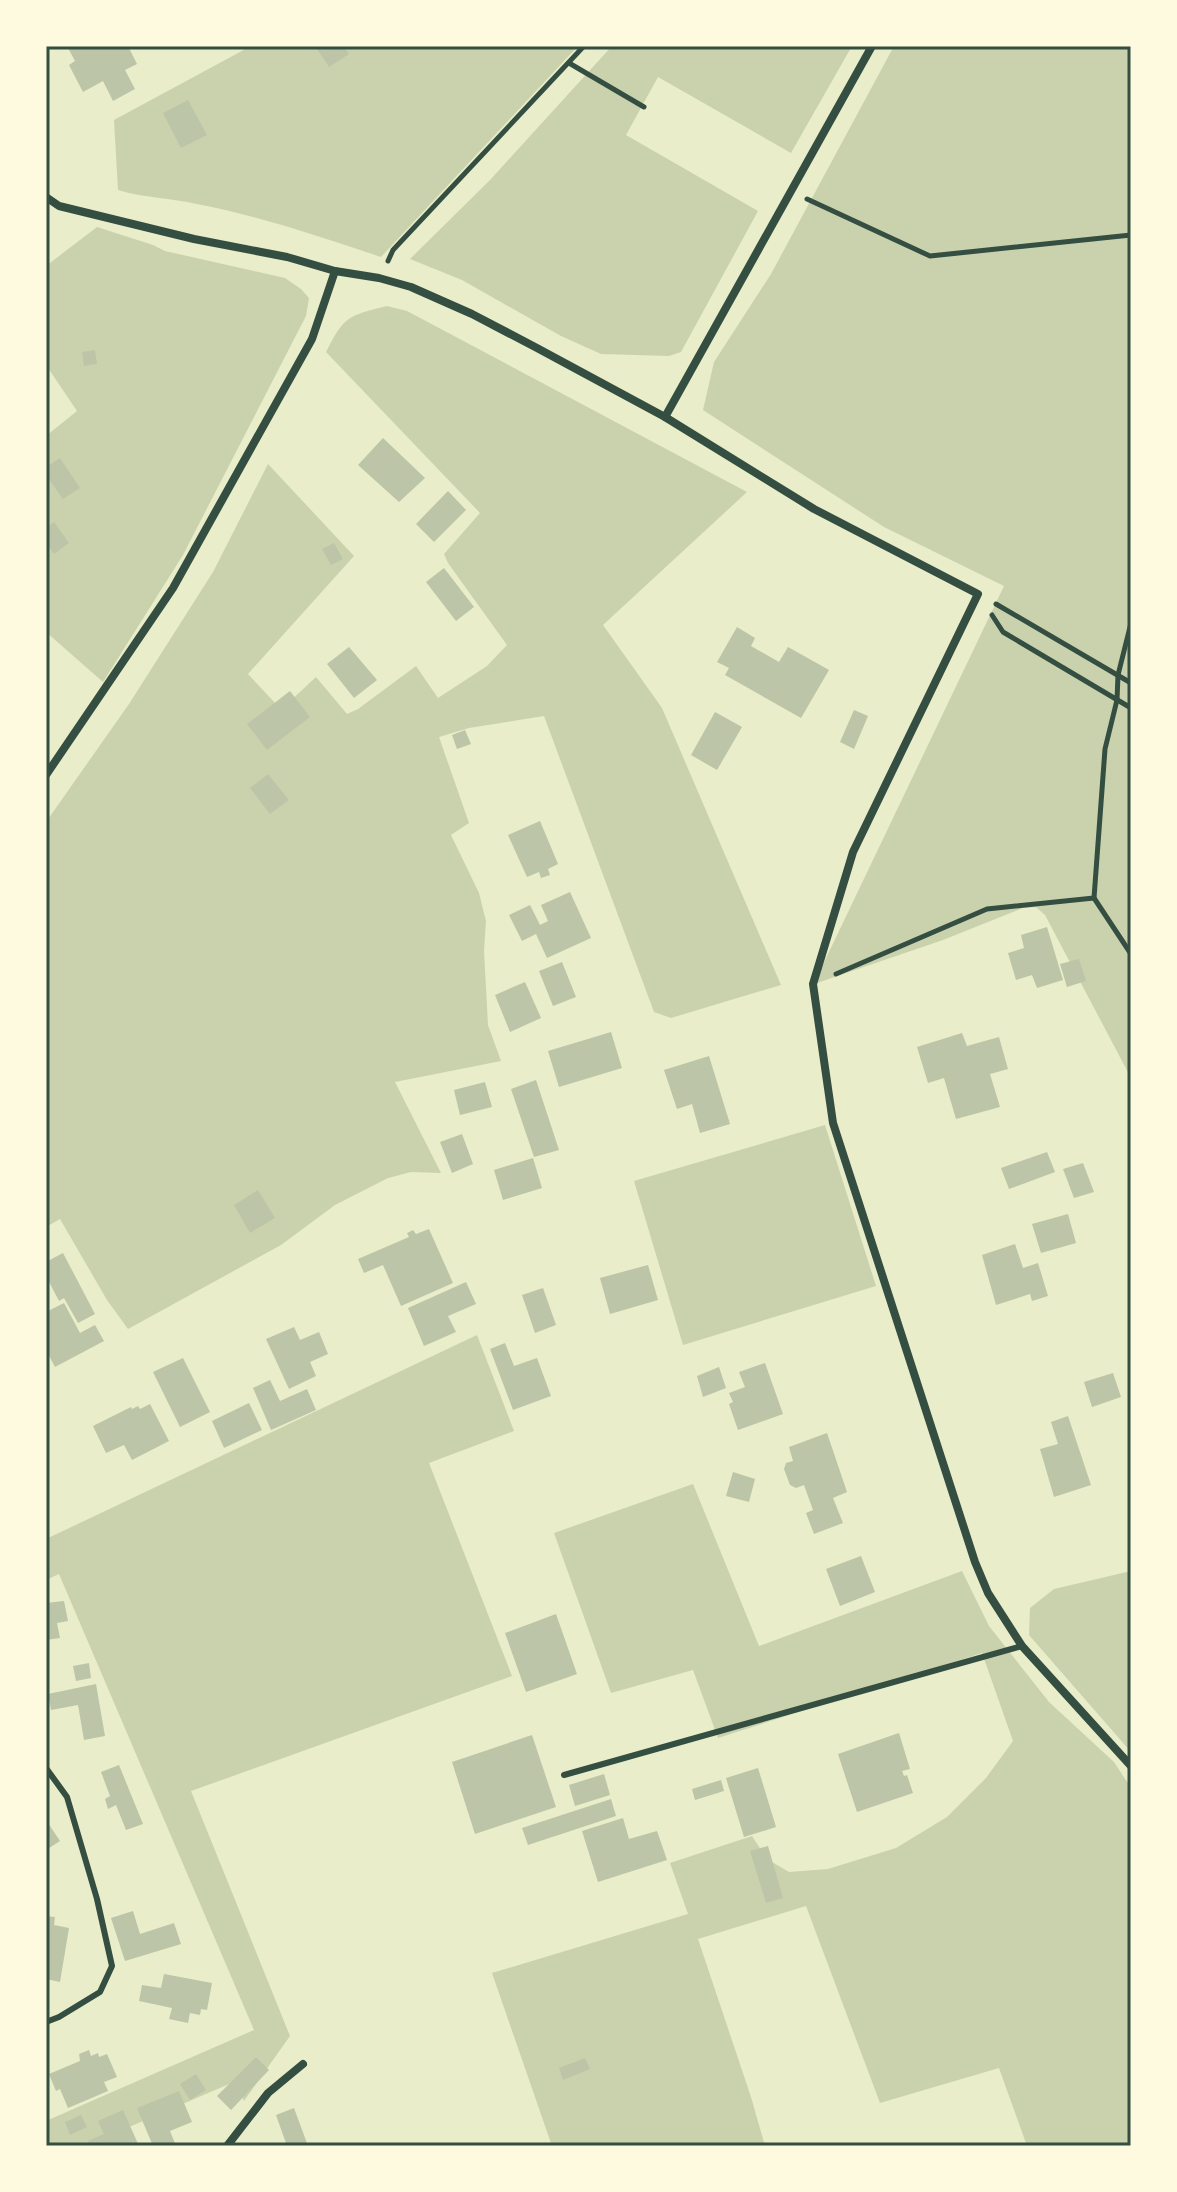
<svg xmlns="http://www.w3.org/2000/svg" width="1177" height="2192" font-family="'Archivo Narrow',sans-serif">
<rect width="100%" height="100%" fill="#e9edc9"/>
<g fill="#cad2ad">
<path d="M251,46h327l-197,211c-60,-20 -122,-41 -184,-53 -26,-6 -53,-6 -79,-14l-4,-70z"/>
<path d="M612,46h240l-61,107 -133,-76 -32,58 132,76 -77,141 -12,4 -68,-2 -40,-18 -99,-56 -52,-21 81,-80z"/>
<path d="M894,46h237v1032l-86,-163 -9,-8 -13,1 -80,32 -126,43v-6l187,-391 -120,-59 -181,-117 11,-48 57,-88z"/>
<path d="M97,227l56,18 12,6 120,27 16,11 8,9 -3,18 -123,239 -80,127 -57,-50v-196l31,-25 -31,-46v-99z"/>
<path d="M387,306l20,5 340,181 -144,133 59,83 119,277 -110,33 -17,-6 -110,-296 -75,12 -30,9 30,86 -18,12 28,58 7,28 -2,30 4,74 13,36 -106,21 46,91 -30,-1 -23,6 -53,27 -54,40 -153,84 -21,-29 -47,-81 -14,8v-405l83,-118 84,-132 55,-108 86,92 -106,118 28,30 10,1 30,-28 31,37 11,-5 58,-43 22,32 49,-32 20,-21 -59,-82 -4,-9 36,-41 -154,-161c19,-37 22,-36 61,-46z"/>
<path d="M825,1125l51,161 -193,59 -49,-164z"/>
<path d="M477,1335l37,96 -85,32 83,213 -321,115 99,245 -46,65 -8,-20 -151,65h-39v-25l208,-91 -195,-456 -13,6v-41z"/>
<path d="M693,1484l66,162 203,-75 27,55 60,76 65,60 17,26v358h-104l-28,-78 -119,35 -74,-197 -108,33 53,158 14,49h-213l-60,-173 196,-59 -18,-51 82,-27 15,23 22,13 39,-3 68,-21 51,-31 39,-39 27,-37 -31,-88 -264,85 -25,-68 -82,23 -57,-160z"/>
<path d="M1131,1571v181l-102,-117 1,-27 24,-19z"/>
</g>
<g fill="#bcc5a7">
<path d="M67,46h61l9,18 -12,6 10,19 -22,12 -10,-20 -20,11 -14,-27 6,-4z"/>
<path d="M315,46h28l6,8 -20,13z"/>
<path d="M188,100l19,35 -26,13 -18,-35z"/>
<path d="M95,350l2,14 -13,2 -2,-14z"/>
<path d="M383,438l42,40 -26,24 -41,-37z"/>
<path d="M60,458l20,30 -17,11 -17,-24v-8z"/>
<path d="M448,491l18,19 -32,32 -18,-18z"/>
<path d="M54,522l15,21 -15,11 -8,-11v-15z"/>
<path d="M334,543l9,16 -12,6 -9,-16z"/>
<path d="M444,568l30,39 -18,14 -30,-39z"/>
<path d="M737,627l18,11 -4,8 28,16 9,-15 41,23 -28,48 -76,-43 4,-7 -12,-6z"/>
<path d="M349,647l28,33 -23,18 -27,-34z"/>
<path d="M290,691l20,26 -43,33 -20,-26z"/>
<path d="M854,710l14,6 -14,33 -14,-7z"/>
<path d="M715,712l27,15 -25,43 -26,-15z"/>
<path d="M465,730l6,14 -14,5 -5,-14z"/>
<path d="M268,774l21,26 -19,14 -20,-26z"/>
<path d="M540,821l18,43 -10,5 2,6 -9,3 -2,-6 -12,5 -19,-42z"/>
<path d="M570,892l21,46 -44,20 -11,-24 -14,7 -13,-26 21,-10 10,20 8,-4 -7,-16z"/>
<path d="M1047,927l16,53 -26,8 -5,-13 -16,5 -8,-27 16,-5 -3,-13z"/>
<path d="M1079,959l7,22 -19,6 -7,-23z"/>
<path d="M562,962l14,35 -23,9 -14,-35z"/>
<path d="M525,982l16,36 -31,14 -15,-37z"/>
<path d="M611,1032l11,36 -63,19 -11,-36z"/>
<path d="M962,1033l5,13 32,-9 9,32 -18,5 10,33 -44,12 -12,-41 -16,5 -11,-36z"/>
<path d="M709,1056l21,68 -30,9 -8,-29 -15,5 -13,-39z"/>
<path d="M536,1080l23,70 -25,7 -23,-68z"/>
<path d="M485,1082l7,25 -32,8 -6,-25z"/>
<path d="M462,1134l11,30 -21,9 -12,-31z"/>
<path d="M1047,1152l8,20 -46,17 -8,-21z"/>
<path d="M533,1158l9,30 -39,12 -9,-30z"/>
<path d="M1083,1163l11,29 -20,6 -11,-29z"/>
<path d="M258,1190l17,28 -25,15 -16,-28z"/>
<path d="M1068,1214l8,29 -35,10 -9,-29z"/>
<path d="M429,1229l24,54 -52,23 -18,-41 -19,8 -6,-14 51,-22 -2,-4 6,-3 3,4z"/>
<path d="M1015,1244l8,24 15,-5 10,33 -16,5 -2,-7 -34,11 -14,-50z"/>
<path d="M63,1253l32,61 -17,9 -14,-25 -5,3 -13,-25v-14z"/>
<path d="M648,1265l10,35 -48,14 -10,-36z"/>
<path d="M466,1282l10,22 -28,12 8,16 -32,14 -16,-38z"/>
<path d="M543,1288l13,37 -21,8 -13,-38z"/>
<path d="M64,1303l16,30 15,-8 9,16 -49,26 -9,-17v-38z"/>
<path d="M294,1327l6,13 19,-8 9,22 -18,8 6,14 -27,13 -23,-50z"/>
<path d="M505,1343l9,23 23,-8 14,38 -38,14 -23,-61z"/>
<path d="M183,1358l27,54 -30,15 -27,-55z"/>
<path d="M765,1363l18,51 -45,16 -9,-26 4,-2 -4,-9 16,-6 -6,-15z"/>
<path d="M719,1367l7,21 -23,9 -6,-21z"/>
<path d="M1113,1373l8,24 -29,10 -8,-25z"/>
<path d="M270,1380l10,21 27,-12 9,21 -45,20 -18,-42z"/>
<path d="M249,1403l13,27 -38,18 -12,-27z"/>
<path d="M150,1404l19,37 -37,19 -8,-15 -18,8 -13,-27 38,-19 1,2 6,-3 2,3z"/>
<path d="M1068,1416l23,69 -37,12 -14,-48 18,-5 -7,-22z"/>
<path d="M827,1433l20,59 -14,6 10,25 -29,11 -8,-21 7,-3 -9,-25 -8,3 -6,-3 -6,-16 2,-6 7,-2 -4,-14z"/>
<path d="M733,1472l22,7 -6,23 -23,-6z"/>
<path d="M861,1556l14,36 -35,14 -14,-37z"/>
<path d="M64,1601l4,20 -11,2 3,15 -14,2v-37z"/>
<path d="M556,1614l21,60 -51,18 -21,-59z"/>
<path d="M89,1663l2,15 -15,3 -3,-15z"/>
<path d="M96,1684l9,52 -21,4 -6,-35 -27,5 -3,-16z"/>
<path d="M899,1733l11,36 -8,2 2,5 3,-1 6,18 -56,19 -19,-58z"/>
<path d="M532,1735l24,72 -81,27 -23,-72z"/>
<path d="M119,1765l24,59 -17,6 -10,-25 -8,4 -3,-10 5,-3 -9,-24z"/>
<path d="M758,1768l18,59 -32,10 -18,-59z"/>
<path d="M604,1774l6,21 -35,11 -6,-21z"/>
<path d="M721,1780l3,11 -29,9 -3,-11z"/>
<path d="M611,1799l5,17 -88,29 -6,-17z"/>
<path d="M623,1818l6,21 28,-8 10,29 -69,22 -16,-51z"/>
<path d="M46,1820l14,21 -14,9z"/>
<path d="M768,1846l15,52 -17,5 -16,-52z"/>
<path d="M133,1911l7,23 34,-11 7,21 -56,17 -14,-43z"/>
<path d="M46,1916l9,1 -1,8 15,3 -9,54 -14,-3z"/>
<path d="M164,1974l48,9 -5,27 -6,-1 -1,6 -10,-2 -2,10 -19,-4 3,-11 -33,-7 3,-16 19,3z"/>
<path d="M89,2050l2,6 7,-3 1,4 8,-3 10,23 -13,5 4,9 -40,17 -8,-19 -4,2 -7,-17 31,-13 -1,-7z"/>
<path d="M256,2057l13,13 -38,40 -14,-14z"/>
<path d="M585,2058l5,11 -27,11 -4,-12z"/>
<path d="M196,2074l10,16 -16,10 -10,-16z"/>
<path d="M179,2091l13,31 -22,9 6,15h-23l-16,-38z"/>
<path d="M294,2108l14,38h-21l-11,-31z"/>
<path d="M123,2110l16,36h-49l-2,-5 16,-7 -6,-13z"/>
<path d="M81,2115l6,12 -17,8 -5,-13z"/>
</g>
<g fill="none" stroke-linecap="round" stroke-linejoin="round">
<g stroke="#344e41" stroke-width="5">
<path d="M569,63l75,44"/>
<path d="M807,199l123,57 201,-21"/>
<path d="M388,261l5,-11 191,-204"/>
<path d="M996,604l135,79"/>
<path d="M992,615l11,17 128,76"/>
<path d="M1094,898l11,-149 12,-49 1,-25 13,-52"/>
<path d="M836,974l151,-65 107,-11 37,56"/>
</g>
<g stroke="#344e41" stroke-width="6">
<path d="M46,1768l21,29 30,102 15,67 -12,26 -41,25 -13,5"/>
<path d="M564,1775l458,-129"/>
</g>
<g stroke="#344e41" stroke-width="8">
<path d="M46,197l13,9 135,33 93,18 48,14 44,7 32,9 61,27 65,34 128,69 149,92 164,85 -125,258 -40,132 20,139 142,439 13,31 34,53 109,120"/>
<path d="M665,417l207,-371"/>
<path d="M46,775l127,-187 139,-249 23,-68"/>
<path d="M227,2146l41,-53 35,-29"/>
</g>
</g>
<rect width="1177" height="2192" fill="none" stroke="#fefae0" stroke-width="96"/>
<rect x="48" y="48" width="1081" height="2096" fill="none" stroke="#344e41" stroke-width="3"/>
</svg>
